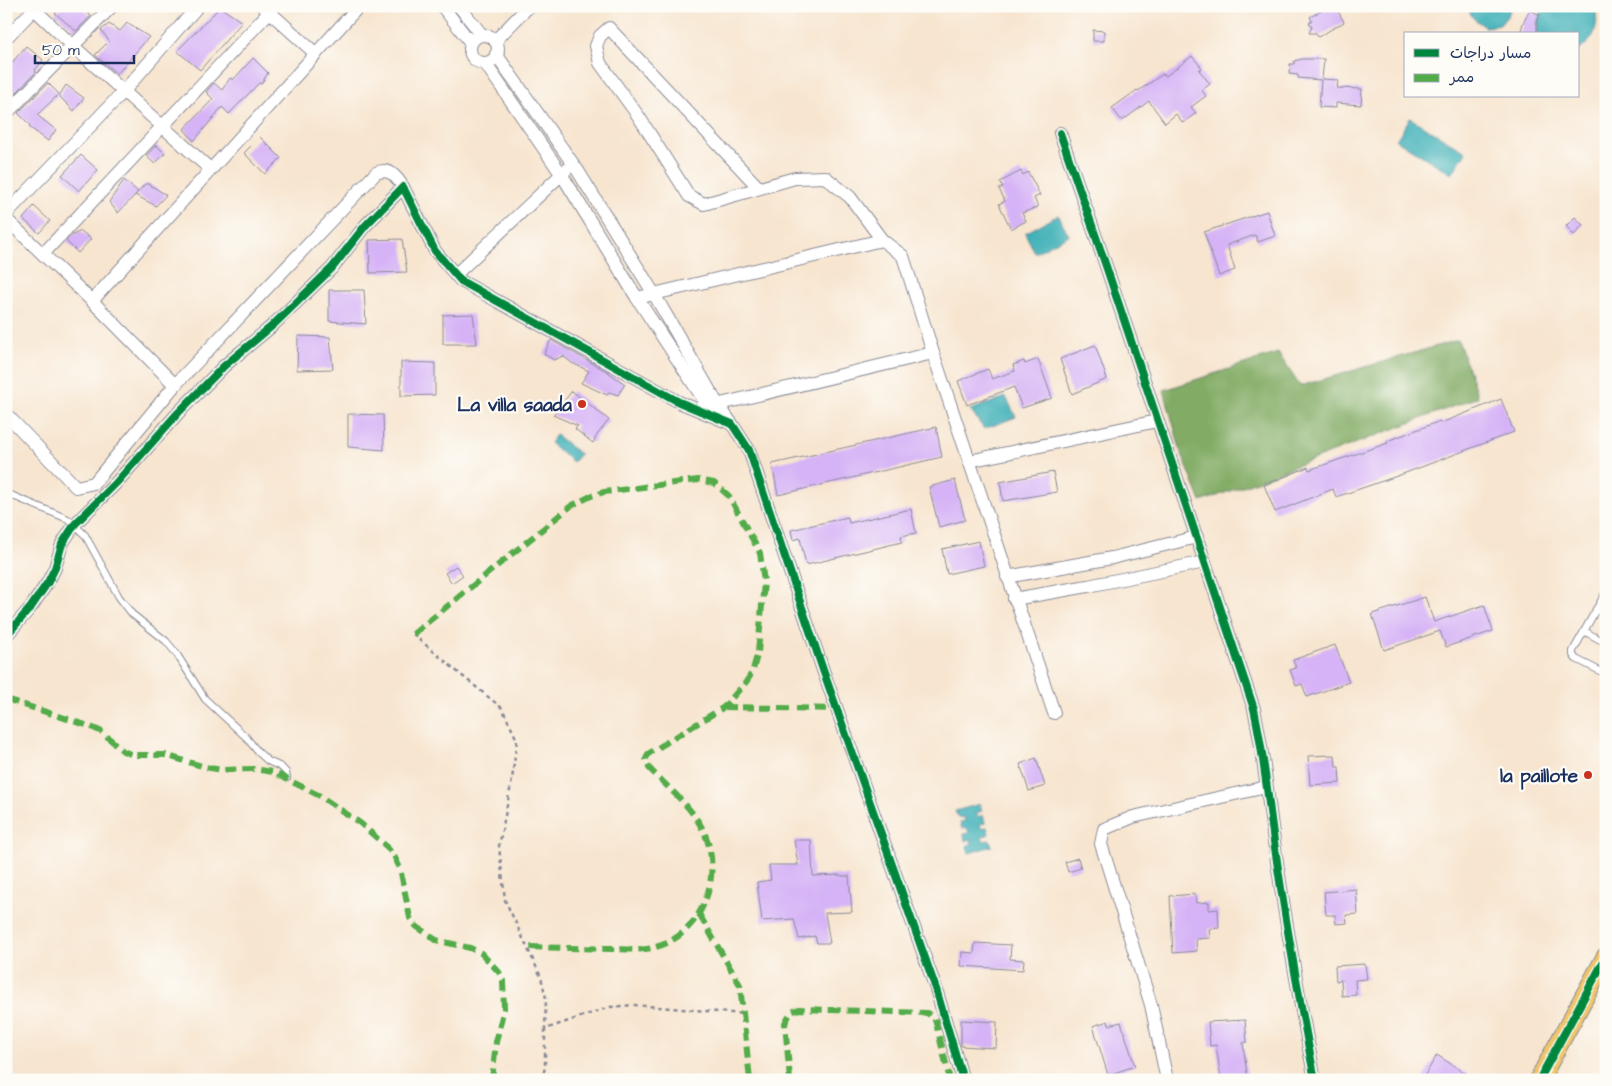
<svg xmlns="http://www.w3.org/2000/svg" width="1612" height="1086" font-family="'Architects Daughter','Playpen Sans Arabic',sans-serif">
<rect width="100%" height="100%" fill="#fdfcf7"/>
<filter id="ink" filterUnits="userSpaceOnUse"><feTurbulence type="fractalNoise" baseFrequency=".02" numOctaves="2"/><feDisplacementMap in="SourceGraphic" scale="10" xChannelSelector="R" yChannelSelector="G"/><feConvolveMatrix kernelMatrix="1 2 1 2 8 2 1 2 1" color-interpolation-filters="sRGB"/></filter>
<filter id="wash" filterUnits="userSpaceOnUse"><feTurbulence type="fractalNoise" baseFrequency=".0096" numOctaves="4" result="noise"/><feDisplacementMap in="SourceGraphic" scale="20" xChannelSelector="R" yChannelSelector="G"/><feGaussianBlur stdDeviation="1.12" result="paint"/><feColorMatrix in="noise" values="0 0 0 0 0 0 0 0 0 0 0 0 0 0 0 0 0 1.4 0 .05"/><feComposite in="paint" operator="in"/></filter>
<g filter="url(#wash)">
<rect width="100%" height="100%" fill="#f7e5cf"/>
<path fill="#82ac65" stroke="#4e6e62" d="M1458,340l20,57 -277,105 -21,-53 -16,-59 114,-37 22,33z"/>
<g fill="#41b1b8" stroke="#2e708b">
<path d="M1466,6h46l-4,9 -8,10 -15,2 -12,-9z"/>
<path d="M1544,6h51c4,21 1,32 -17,45v-17h-41v-13z"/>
<path d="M1410,118l56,34 -14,22 -56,-34z"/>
<path d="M1058,215l11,20 -34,18 -10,-20z"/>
<path d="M1006,397l10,20 -32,12 -14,-19z"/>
<path d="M556,435l24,19 -7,8 -23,-19z"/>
<path d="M980,804l2,7 -6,2 2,4 5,-2 2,8 -5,1 1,4 6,-1 2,7 -7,3 2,4 6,-1 2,6 -23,7 -2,-7 5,-2 -1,-5 -6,2 -1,-7 5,-1 -2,-5 -5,1 -2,-7 5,-1 -1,-4 -6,1 -3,-7z"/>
</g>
<g id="blocks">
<g fill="#d6b3f6">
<path d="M64,6h16l11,10 -15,15 -21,-18z"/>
<path d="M1319,6h16l9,16 -26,15 -2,-4h-7l3,-6 -3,-4 3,-2 -2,-4 12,-7z"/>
<path d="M220,7l22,15 -42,48 -23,-19z"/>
<path d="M1530,10l10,5 -3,6v13h-17l3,-11z"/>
<path d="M127,23l22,14 -32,37 -22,-19 14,-14 -8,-11 8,-6 11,7z"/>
<path d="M1093,30l11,1v10h-11z"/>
<path d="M26,46l17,14 -8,10 1,2 -19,20 -11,-10v-12z"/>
<path d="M1192,56l10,12 -3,2 11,14 -8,6 4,6 -15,11 5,6 -13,10 -7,-9 -11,9 -16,-22 -27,20 -10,-13 25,-18 1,1 25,-17 3,2z"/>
<path d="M253,58l15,15 -7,11 -2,-1 -30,31 -7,-7 -28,34 -10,-12 29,-30 -7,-7 8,-9 8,7 8,-12 3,2z"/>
<path d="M1302,59h22l-2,20 16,1 -1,8 25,1 -1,16 -25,-2v5l-17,-1 2,-27 -23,-2v-3l-9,-1 1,-10h4v-3z"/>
<path d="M48,83l11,11 -22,21 19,15 -8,11 -19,-14 1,-2 -12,-12z"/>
<path d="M66,85l18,13 -10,13 -15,-15z"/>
<path d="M260,137l21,21 -16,16 -21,-21z"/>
<path d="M156,145l9,8 -10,11 -9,-8z"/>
<path d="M81,155l17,15 -19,21 -17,-16z"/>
<path d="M1021,171l2,4 5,-3 12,23 -6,3 4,9 -16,6 4,8 -15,8 -12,-25 6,-3 -6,-12 4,-2 -3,-5z"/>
<path d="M124,180l14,12 -20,21 -9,-11z"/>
<path d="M145,184h4l17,11 -10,11 -21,-11z"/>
<path d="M34,206l16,15 -11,12 -16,-14z"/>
<path d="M1267,211l8,25 -17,6 -3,-7 -28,10 8,25 -16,6 -15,-44z"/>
<path d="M1575,217l8,8 -9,10 -8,-9z"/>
<path d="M81,231l10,8 -13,14 -12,-12 5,-5z"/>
<path d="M402,239l5,33 -37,1 -1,-33z"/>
<path d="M329,290h35l2,34 -37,-3z"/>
<path d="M473,314l4,30h-34v-29z"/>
<path d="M298,336l32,1 3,32 -36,1z"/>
<path d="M551,340l57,32 17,12 -7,11 -9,-3 -2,3 -26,-12 8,-12 -17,-8 -9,-7 -9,4 -10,-6z"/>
<path d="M1095,345l12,34 -35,15 -12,-35z"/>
<path d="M1038,359l14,39 -30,10 -8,-21 -47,18 -9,-24 30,-12 4,10 23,-8 -2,-6 11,-4 1,3z"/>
<path d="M401,362l34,1v32l-34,1z"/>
<path d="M572,391l37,29 -12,15 -4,8 -18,-14 3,-3 -25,-11z"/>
<path d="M1501,399l13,33 -114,43 -64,22 -3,-8 -58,23 -11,-27 44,-18 1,3 79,-27 -1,-2 53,-20 1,2z"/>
<path d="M348,414l35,1 1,35 -36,-3z"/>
<path d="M936,427l6,30 -164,38 -6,-31z"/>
<path d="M1053,472l4,20 -54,9 -3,-19z"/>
<path d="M955,480l10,40 -26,7 -10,-40z"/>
<path d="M911,509l5,24 -15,3 1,6 -96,23 -6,-27 -7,2 -2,-10 57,-13 1,6z"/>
<path d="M979,541l5,25 -37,8 -5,-25z"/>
<path d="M456,566l7,9 -11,8 -7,-10z"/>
<path d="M1425,597l9,25 50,-17 9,26 -47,16 -6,-16 -56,19 -12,-36z"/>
<path d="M1335,645l14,37 -42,15 -5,-13 -6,2 -6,-16 6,-2 -3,-8z"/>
<path d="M1335,755l1,12h3l1,16 -30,2 -2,-29z"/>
<path d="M1036,758l9,28 -16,5 -9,-27z"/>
<path d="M794,840h17l2,36 27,-1 1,1h8l3,36 -27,1 5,30h-13l-2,-7 -16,3 -5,-20 -32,2 -5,-39 14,-2 -2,-15h29z"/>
<path d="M1078,858l3,10 -13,4 -3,-10z"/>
<path d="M1356,889l2,25 -12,1 1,8 -11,1 -1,-9h-9l-2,-23z"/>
<path d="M1195,894l1,9 13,-1v8l9,-1 1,19 -10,1 1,9 -14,1 1,12 -24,2 -3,-57z"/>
<path d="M975,943l36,2 -1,14 14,1 -1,10 -62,-4 1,-14 12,1z"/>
<path d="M1365,964l2,15 -12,1 1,15 -14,1 -1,-16 -5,1 -1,-15z"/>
<path d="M961,1020l36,2 -1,26 -35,-2z"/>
<path d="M1245,1020l2,22 -4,1 4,32 -26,4 -5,-34 -6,1 -2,-24z"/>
<path d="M1108,1021l1,4 12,-3 14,44 -27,9 -15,-49z"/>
<path d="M1437,1055l39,25h-54z"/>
</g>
</g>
</g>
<g filter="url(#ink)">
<use href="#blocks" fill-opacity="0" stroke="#898a96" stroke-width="1"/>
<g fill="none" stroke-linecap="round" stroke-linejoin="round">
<defs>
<g id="service">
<path d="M6,493l62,26 17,16 34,62 13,17 34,27 10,12 29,46 41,38 12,15 10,9 13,6 5,5 1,6"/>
<path d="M1606,592l-33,59v4l3,4 30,15"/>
<path d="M1596,609l10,6"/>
<path d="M1584,631l22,12"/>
</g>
<g id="minor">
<path d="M31,6l42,40 137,123"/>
<path d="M263,6l53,48"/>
<path d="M442,6l29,37"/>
<path d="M459,6l23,29"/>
<circle cx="484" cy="49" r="14"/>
<path d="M6,38l31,-32"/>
<path d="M495,41l34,-35"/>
<path d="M496,54l82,117 76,123 64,111 14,19"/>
<path d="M485,63l77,112 75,123 65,99 8,18"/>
<path d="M6,114l106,-108"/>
<path d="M1060,133l46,133 148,443c10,45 14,92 21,139 11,77 25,155 40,232"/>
<path d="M6,214l118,-123 74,-85"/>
<path d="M6,219l86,82 83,84"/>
<path d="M43,254l232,-248"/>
<path d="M455,275l111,-105"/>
<path d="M637,298l245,-58 -32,-43 -25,-20 -30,1 -91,26 -15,-8 -50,-79 -39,-54 -4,-17 4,-10 9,-8 150,160"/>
<path d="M92,301l267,-295"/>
<path d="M933,353l121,360"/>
<path d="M712,406l221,-53 -30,-97 -21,-16"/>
<path d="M6,414l70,73 18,-4 81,-98 201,-212c13,-6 20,3 27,14"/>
<path d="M969,461l188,-40"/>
<path d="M1007,577l105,-19 85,-21"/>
<path d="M1014,599l74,-13 117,-24"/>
<path d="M6,636l25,-29 17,-25 7,-14 7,-24 13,-20 41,-41 62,-70 46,-47 48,-40 60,-58 33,-42 38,-39 32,64 26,30 218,121 53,22 17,26 74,220 113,319 27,91"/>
<path d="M1167,1080l-16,-75 -50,-161 3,-15 29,-12 133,-30"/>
</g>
<path id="primary" d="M1539,1080l67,-123"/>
</defs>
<use href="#service" stroke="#898a96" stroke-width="8"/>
<use href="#minor" stroke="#898a96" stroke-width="14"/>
<use href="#primary" stroke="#898a96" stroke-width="21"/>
<g stroke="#898a96" stroke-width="2.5" stroke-dasharray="4 4" stroke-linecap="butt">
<path d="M413,634l53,45 36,29 15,32 -5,40 -13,66 6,54 36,77 5,21 -1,31"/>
<path d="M541,1080l4,-12v-39l65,-22 24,-2 109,9"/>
</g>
<use href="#service" stroke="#fff" stroke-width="6"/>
<use href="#minor" stroke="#fff" stroke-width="12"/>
<use href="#primary" stroke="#f0c469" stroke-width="19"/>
<g stroke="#52ab49" stroke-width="6" stroke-dasharray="12 6" stroke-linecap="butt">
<path d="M413,634l158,-128 20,-10 13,-4 94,-12 16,3 15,13 31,57 4,29 -6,70 -6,21 -6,9 -22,25 -76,47 -2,5 3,9c18,19 41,37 53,60 23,43 3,105 -46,119 -13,4 -31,2 -45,2 -28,-1 -56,-1 -84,-2"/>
<path d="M6,699l83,27 13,6 21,19 10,4h32l40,12 17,3 32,-1 19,3 47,24 40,27 26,23 8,10 6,12 10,50 6,8 20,14 34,8 11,5 18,19 4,9 1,27 -8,34 -4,38"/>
<path d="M724,707l113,2"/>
<path d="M699,914l41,71 10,95"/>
<path d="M790,1080l-5,-57 6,-11 8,-3 128,4 7,5 2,5 14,57"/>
</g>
<defs>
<g id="cycleway">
<path d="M1060,133l46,133 148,443c10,45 14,92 21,139 11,77 25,155 40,232"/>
<path d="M6,636l25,-29 17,-25 7,-14 7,-24 13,-20 41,-41 62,-70 46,-47 48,-40 60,-58 33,-42 38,-39 32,64 26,30 218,121 53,22 17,26 74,220 113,319 27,91"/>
<path d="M1539,1080l67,-123"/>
</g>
</defs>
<use href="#cycleway" stroke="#fdfcf7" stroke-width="11"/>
<use href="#cycleway" stroke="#00873e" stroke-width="8"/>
</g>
</g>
<g fill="#c8321e" stroke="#fdfcf7" stroke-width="2">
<circle cx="582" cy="404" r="5"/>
<circle cx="1588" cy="775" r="5"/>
</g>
<g text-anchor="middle" stroke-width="4.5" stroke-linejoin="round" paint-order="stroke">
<g font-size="19" font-weight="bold" fill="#1b2f5e" stroke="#fdfcf7" text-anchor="end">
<text x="572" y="411">La villa saada</text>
<text x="1578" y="782">la paillote</text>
</g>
</g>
<rect width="1612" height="1086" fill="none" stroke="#fdfcf7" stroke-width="25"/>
<rect x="1404" y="32" width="175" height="65" fill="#fdfcf7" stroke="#a3aaba"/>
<rect x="1414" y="49" width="25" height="8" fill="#00873e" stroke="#a3aaba"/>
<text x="1450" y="58" font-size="15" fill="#1b2f5e">مسار دراجات</text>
<rect x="1414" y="74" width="25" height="8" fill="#52ab49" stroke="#a3aaba"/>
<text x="1450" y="82" font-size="15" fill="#1b2f5e">ممر</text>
<path d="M35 55v8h99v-8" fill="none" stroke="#1b2f5e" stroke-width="2.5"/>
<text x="42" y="55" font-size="15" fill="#1b2f5e" stroke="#fdfcf7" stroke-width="4" paint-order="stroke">50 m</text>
</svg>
